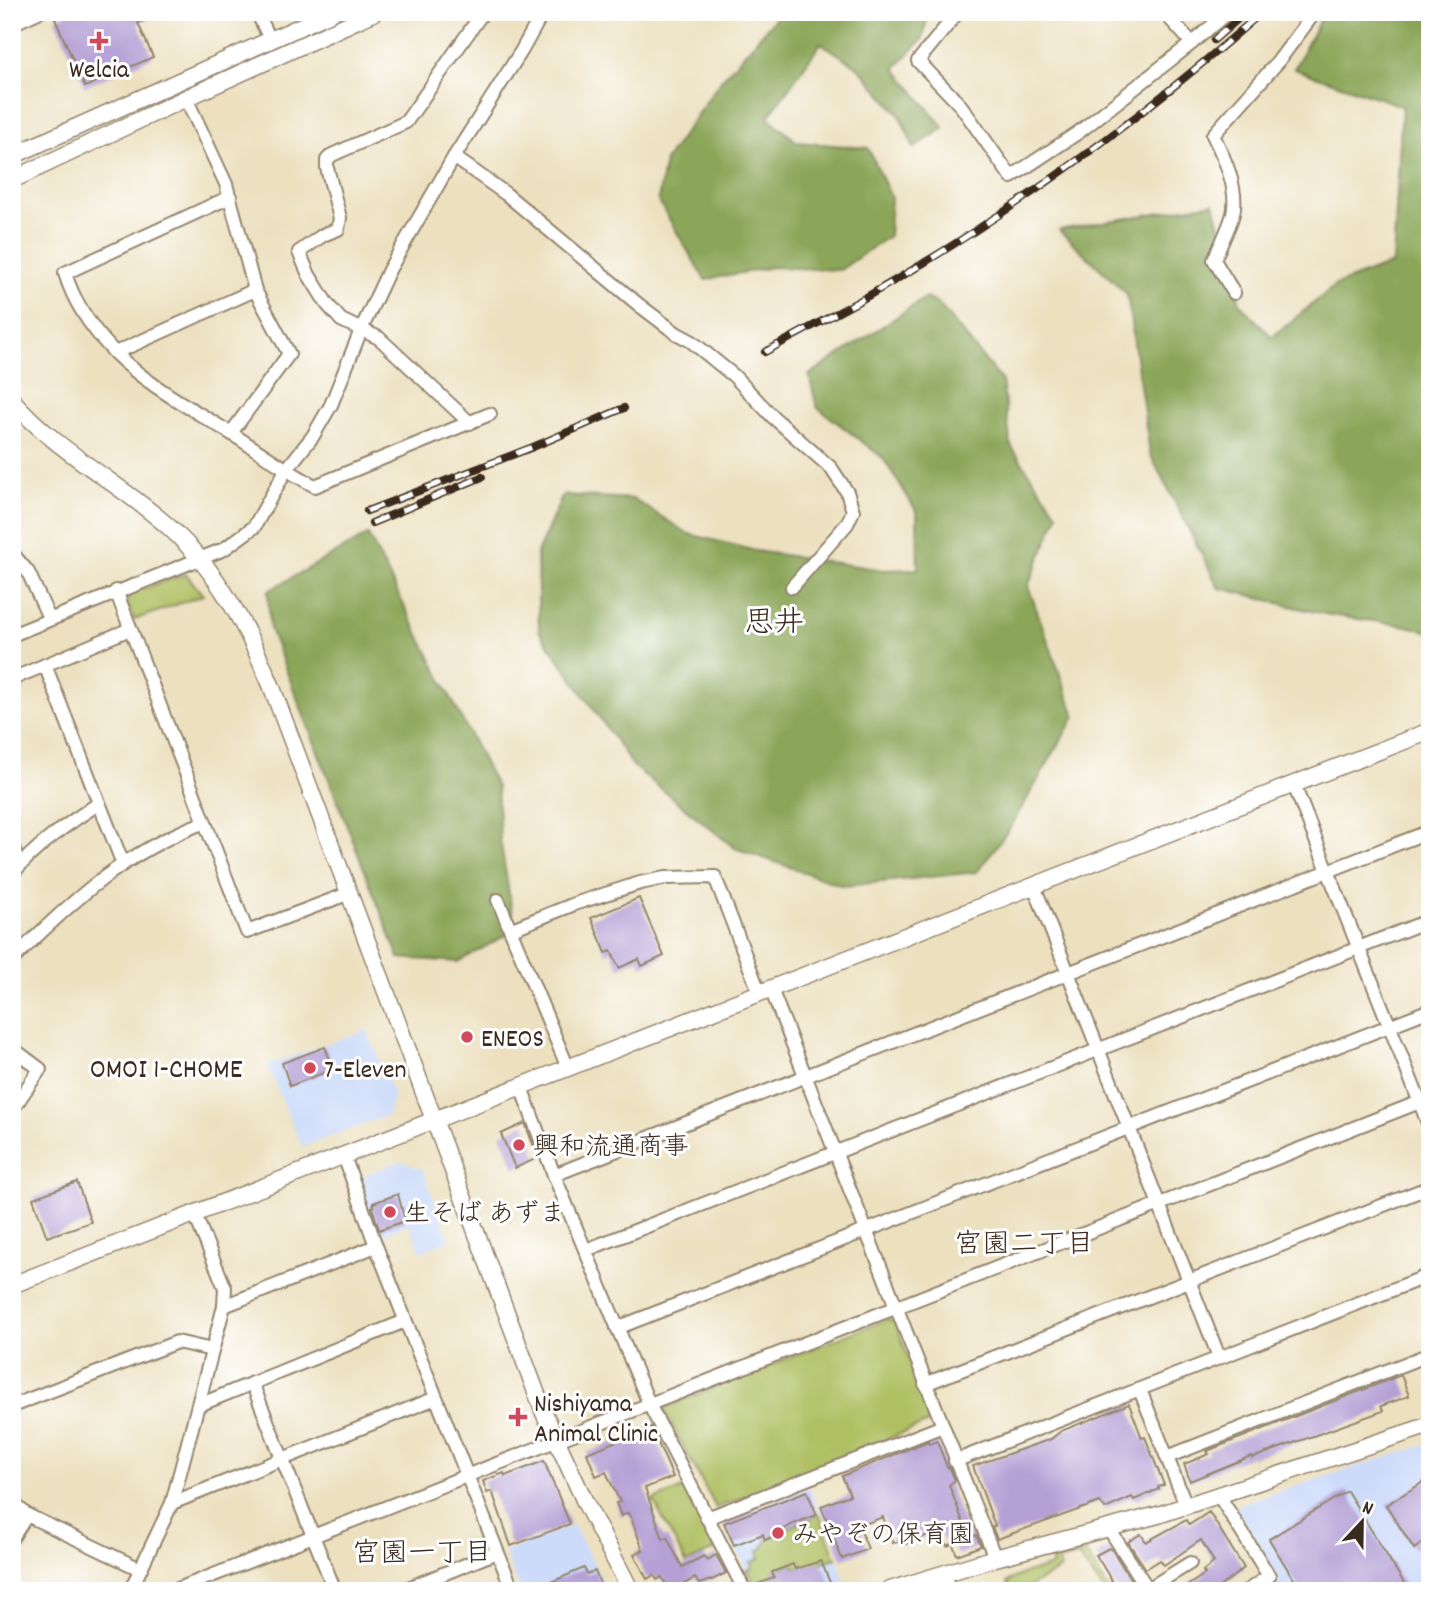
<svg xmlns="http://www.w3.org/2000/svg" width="1442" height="1603" font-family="Dekko,'Klee One',sans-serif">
<rect width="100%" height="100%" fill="#fff"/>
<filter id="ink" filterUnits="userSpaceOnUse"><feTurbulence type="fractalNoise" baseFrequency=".0143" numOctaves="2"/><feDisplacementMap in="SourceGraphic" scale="14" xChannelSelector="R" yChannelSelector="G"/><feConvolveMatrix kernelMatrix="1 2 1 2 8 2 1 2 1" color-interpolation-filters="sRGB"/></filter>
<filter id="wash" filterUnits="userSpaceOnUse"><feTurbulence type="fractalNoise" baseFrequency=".00686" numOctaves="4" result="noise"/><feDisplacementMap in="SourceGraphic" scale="28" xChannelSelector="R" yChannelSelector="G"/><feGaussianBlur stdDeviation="1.57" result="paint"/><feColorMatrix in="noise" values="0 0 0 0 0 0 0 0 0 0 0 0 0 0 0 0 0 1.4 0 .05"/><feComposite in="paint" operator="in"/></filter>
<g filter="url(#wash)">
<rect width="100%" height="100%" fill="#ece0bf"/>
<g fill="#ccdbf9">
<path d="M367,1030l27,65 -6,20 -86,32 -35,-82z"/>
<path d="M401,1161l22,9 26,69 -28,13 -12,-29 -31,14 -23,-58z"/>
<path d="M1430,1443v148h-168l18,-12 -43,-69 2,-6z"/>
<path d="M809,1486l39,102 -12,3h-78l-36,-70z"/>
<path d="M573,1525l35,66h-88l-16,-39z"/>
</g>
<g fill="#afbf62" stroke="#757440" stroke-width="2">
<path d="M186,574l17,21 -69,25 -7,-17 2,-10z"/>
<path d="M887,1319l8,3 35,93 -2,8 -212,85 -53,-100z"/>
<path d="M684,1488l31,62 -29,13 -33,-63z"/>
<path d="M819,1514l17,44 -30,9 -1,-2 -10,4 -2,-5 -21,8 2,7 -12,3 -4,8 -11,-20 6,-2 -2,-6 9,-3 -2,-8 4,-2 6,-10 11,-5 -1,-2z"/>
<path d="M1081,1545l29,46h-6l-26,-35 -20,5 3,8 -40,22h-10l-4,-9 15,-8 31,-8 -4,-13z"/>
</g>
<g fill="#8ba658" stroke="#63683b" stroke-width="2">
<path d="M781,12h147l-5,27 -28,29 49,60 -30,20 -15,-34 -41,-47 -37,-24 -53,74 29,25 71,6 23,49 -2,39 -49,34 -68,-3 -67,13 -47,-80 7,-39 56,-81z"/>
<path d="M1324,12h106v620c-37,-12 -77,-11 -114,-20 -33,-7 -64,-17 -97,-24l-69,-134 -23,-160 -68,-64 155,-27 26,101 32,33 64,-52 57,-22 9,-157 -108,-37z"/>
<path d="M925,298l13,5 64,78 9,65 47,69 -30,71 47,130 -65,112 -33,44 -134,14 -108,-38 -101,-81 -95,-136 -2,-78 26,-58 70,4 56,35 67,17 127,19 35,-1 -1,-57 -34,-54 -66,-51 -8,-32z"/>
<path d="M368,535l129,253 3,51 15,91 -57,32 -59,-4 -129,-329 -2,-38z"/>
</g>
<g id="blocks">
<g fill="#b5a0d5">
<path d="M71,12h92l-25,11 15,34 -68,30 -30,-68z"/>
<path d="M639,898l25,58 -22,10 -3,-7 -20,9 -8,-17 -5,2 -15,-35z"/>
<path d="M325,1047l9,22 -44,17 -8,-23z"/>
<path d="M525,1123l13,35 -23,10 -14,-34z"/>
<path d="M77,1182l14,40 -44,15 -14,-39z"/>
<path d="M398,1194l7,27 -26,9 -7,-23h2l-1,-4z"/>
<path d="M1401,1375l8,21 -28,10 2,5 -131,47 -1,-2 -61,25 -6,-17 25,-10 -2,-3z"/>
<path d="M1129,1404l13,34 3,-1 19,48 -6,2 1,2 -25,11 -2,-3 -27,12 -5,-7 -103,37 -5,-12 3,-1 -22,-60 78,-27 10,-8z"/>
<path d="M651,1427l22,50 -28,11 18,51 4,-2 15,30 22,-11 3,4 9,-5 10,18 -12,6 -15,5 -4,-6 -17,9 -1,-3 -9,5 -6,-12 -5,3 -3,-5 -7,4 -13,-25 9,-4 -12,-32 -3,-5 -7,3 -5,-13 4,-1 -14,-30 -10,4 -9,-23z"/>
<path d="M928,1441l1,3 8,-3 10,26 3,1 5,12 -6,5 14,37 9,15 4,-2 5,11 -24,9 -4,-10 3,-3 -9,4 -9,-15 -35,14 -2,-4 -8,2 -10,-26 -24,9 9,23 -26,10 -21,-53 29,-11 -8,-19z"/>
<path d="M544,1461l26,63 -59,22 -19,-55 -5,2 -4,-12 21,-8 1,3z"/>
<path d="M1430,1478v40l-8,5 8,15 -16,11 -28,-44z"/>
<path d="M807,1491l10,24 -24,9 -15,8 1,2 -14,6 -2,-6 -29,11 -10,-22z"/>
<path d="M1347,1491l62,100h-108l-32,-52z"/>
<path d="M1209,1512l35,56 -30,23h-35l26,-17 -2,-3 11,-9 -13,-22 -37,25 -4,-5 -14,9 -18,-27 13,-8 5,8 40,-22 3,5z"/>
<path d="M1109,1548l4,3 25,40h-20l-22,-36z"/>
<path d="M821,1561l10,24 -15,6h-62l-2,-5 22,-8 -2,-6 21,-8 2,5z"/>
<path d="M584,1568l3,6 8,-3 8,20h-73z"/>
</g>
</g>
</g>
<g filter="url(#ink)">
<use href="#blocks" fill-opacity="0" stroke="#94856e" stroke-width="2"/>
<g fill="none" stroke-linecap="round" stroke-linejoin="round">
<defs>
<g id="minor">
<path d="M257,12l13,27"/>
<path d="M958,12l-40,49 43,45 50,71 68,-45 113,-89"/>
<path d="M1164,12l28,31 36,-31"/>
<path d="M12,24l26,-12"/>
<path d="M186,98l40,86 29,106 34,64 -58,79"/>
<path d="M454,157l52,37 133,111 37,28 15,8 43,35 39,41 58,51 16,24 6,19 -6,13 -55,63"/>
<path d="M230,197l-165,76c9,31 28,57 50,80l140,-63"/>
<path d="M1234,293l-20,-33c6,-15 15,-31 19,-46 6,-25 -9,-57 -20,-79l64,-72 38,-51"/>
<path d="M115,353c31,31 72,53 109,76 31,19 59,40 91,57l175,-72"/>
<path d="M470,423l-91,-85 -38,-18 -14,-16 -18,-29 -10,-23 24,-17 15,-6 2,-11 -13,-50v-8l5,-5 74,-33 77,-110"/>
<path d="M12,553l16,19 21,46"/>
<path d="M116,591l131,341 103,-39"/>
<path d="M12,635l212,-86 30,-22 32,-57 27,-34 18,-31 30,-75 28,-60 65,-113 68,-107 21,-38"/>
<path d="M45,665l78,199"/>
<path d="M12,679l118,-50"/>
<path d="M1294,785l136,343"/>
<path d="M12,845l8,20"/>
<path d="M12,874c24,-28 55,-50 86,-70"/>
<path d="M1034,886l185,471"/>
<path d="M498,900l70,168"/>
<path d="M512,929l65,-26 63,-20 25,-5 50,-1 45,117"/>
<path d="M12,960c61,-60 111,-107 193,-138"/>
<path d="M771,989l224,569"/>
<path d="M12,1048l28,21 -28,41"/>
<path d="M521,1087l33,88 96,231 95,185"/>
<path d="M344,1156l32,90 137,345"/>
<path d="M554,1175l876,-344"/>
<path d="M586,1250l844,-330"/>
<path d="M224,1306l152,-60"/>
<path d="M617,1328l813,-318"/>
<path d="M252,1383l83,208"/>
<path d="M925,1384l505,-197"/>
<path d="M1140,1390l46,115"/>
<path d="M199,1405l206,-84"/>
<path d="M12,1406l165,-64 35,8"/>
<path d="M1167,1457l263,-103"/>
<path d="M955,1461c159,-61 316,-124 475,-186"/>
<path d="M1218,1494l51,82 -22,15"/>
<path d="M12,1502l15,13"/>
<path d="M172,1503l264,-105"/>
<path d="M707,1518l236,-92"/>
<path d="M1109,1529l39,60 42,-26"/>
<path d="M12,1538l15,-23 113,54"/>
<path d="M942,1574l11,17"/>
<path d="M130,1591l42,-88 52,-197 1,-18 -30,-73"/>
<path d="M173,1591c419,-165 839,-327 1257,-493"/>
<path d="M401,1591l96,-39"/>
</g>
<g id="tertiary">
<path d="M12,156l321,-144"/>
<path d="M12,180l174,-82 189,-86"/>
<path d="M12,400c45,52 108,83 158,128 48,43 77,99 101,157l273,728 42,91 45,87"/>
<path d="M12,1285l1418,-554"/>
<path d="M887,1591l108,-33 163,-43 272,-90"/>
</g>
</defs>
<use href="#minor" stroke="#94856e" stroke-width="16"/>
<use href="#tertiary" stroke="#94856e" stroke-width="19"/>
<use href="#minor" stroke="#fff" stroke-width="12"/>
<use href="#tertiary" stroke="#fff" stroke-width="16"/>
<defs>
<g id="rail">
<path d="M1214,40l32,-28"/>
<path d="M765,352c34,-19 69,-37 103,-56 140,-80 273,-177 394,-284"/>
<path d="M367,511l166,-64 91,-39"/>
<path d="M372,523l110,-46"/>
</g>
</defs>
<use href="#rail" stroke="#3b2a1e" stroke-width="8"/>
<use href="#rail" stroke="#fff" stroke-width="5" stroke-dasharray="16" stroke-linecap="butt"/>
</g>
</g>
<g fill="#d1495b" stroke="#fff" stroke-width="2.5">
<path d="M95.5 30.5h7v7h7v7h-7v7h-7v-7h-7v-7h7z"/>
<circle cx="467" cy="1037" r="7"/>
<circle cx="310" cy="1068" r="7"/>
<circle cx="519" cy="1145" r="7"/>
<circle cx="390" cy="1212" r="7"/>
<path d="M514.5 1406.5h7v7h7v7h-7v7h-7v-7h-7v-7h7z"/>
<circle cx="778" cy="1533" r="7"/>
</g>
<g text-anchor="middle" stroke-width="6" stroke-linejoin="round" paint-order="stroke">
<g font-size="26" fill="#3b2a1e" stroke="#fff" text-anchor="start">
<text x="99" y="77" text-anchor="middle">Welcia</text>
<text x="481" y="1046">ENEOS</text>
<text x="324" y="1077">7-Eleven</text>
<text x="533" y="1154">興和流通商事</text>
<text x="404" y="1221">生そば あずま</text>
<text x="534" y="1411">Nishiyama<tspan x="534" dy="30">Animal Clinic</tspan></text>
<text x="792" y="1542">みやぞの保育園</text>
</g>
<g font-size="28" fill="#3b2a1e" stroke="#fff">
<text x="166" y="1077">OMOI 1-CHOME</text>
<text x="1024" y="1252">宮園二丁目</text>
<text x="422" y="1561">宮園一丁目</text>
</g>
<g font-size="30" fill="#3b2a1e" stroke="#fff">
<text x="774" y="631">思井</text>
</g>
</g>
<rect width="1442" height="1603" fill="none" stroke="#fff" stroke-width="42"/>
<g transform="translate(1362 1522) rotate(22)" stroke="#ffffff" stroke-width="5" paint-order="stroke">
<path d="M0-5L12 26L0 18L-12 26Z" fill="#3b2a1e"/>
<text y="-10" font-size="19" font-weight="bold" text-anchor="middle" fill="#3b2a1e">N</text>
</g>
</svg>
